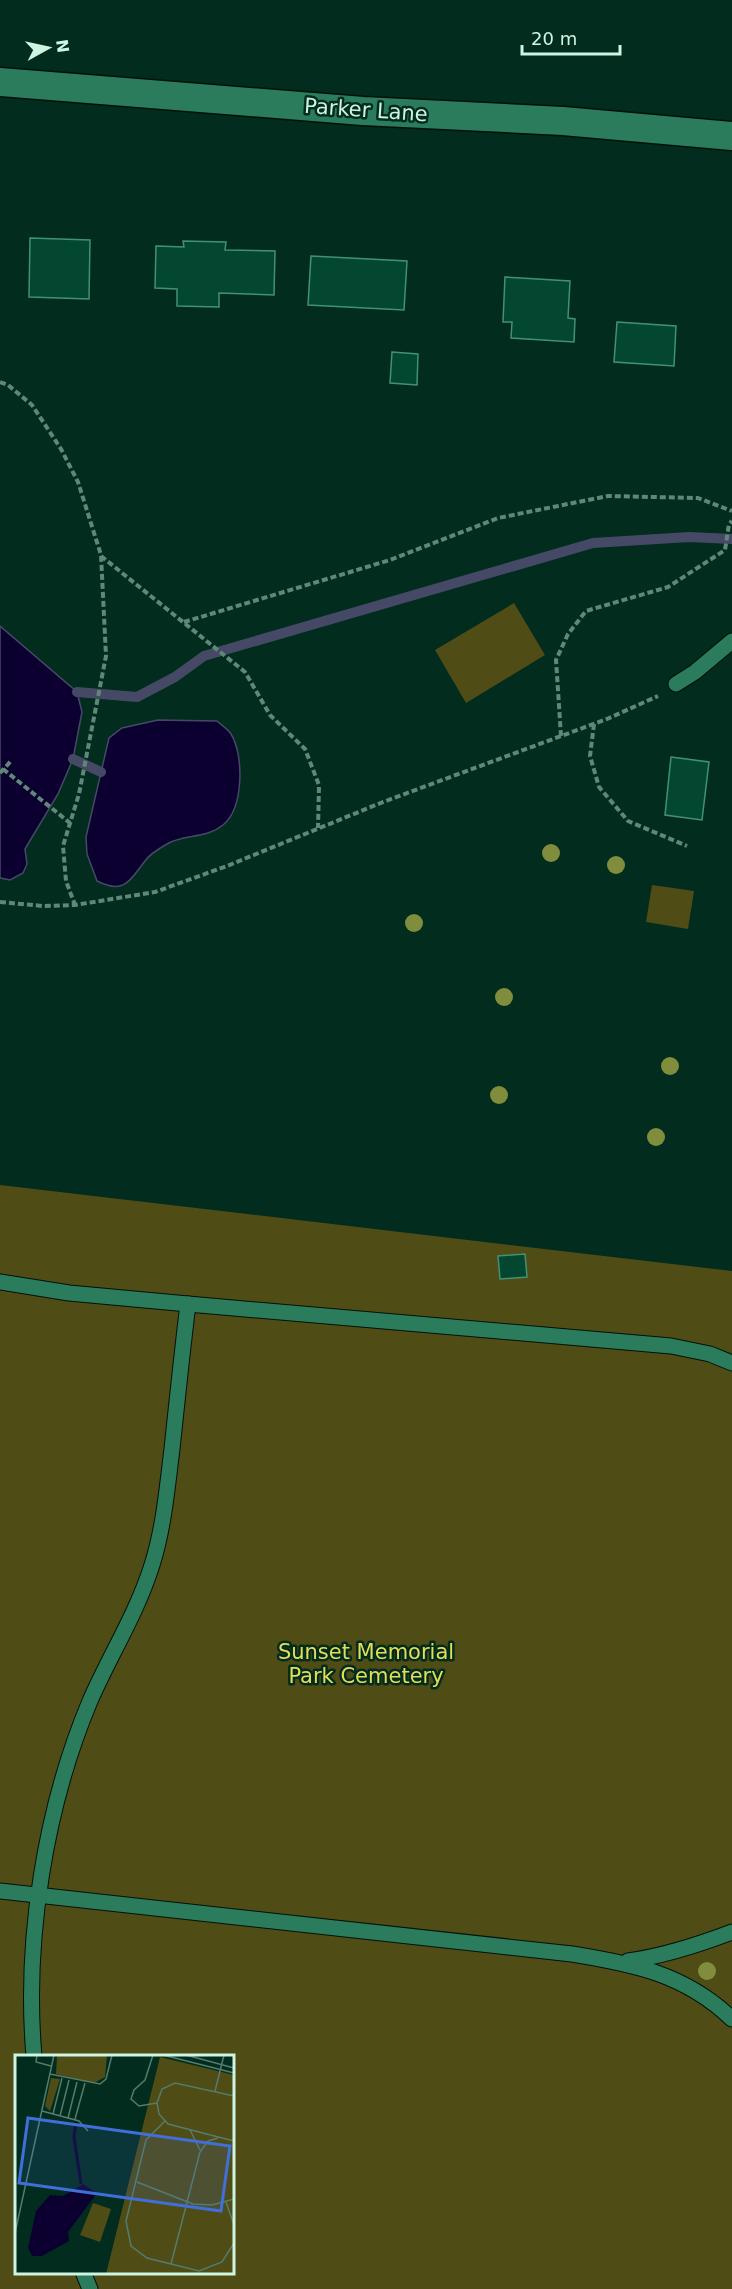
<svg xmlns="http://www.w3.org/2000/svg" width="732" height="2289" font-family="'DejaVu Sans',sans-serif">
<rect width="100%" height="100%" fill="#012c1e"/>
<g fill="#504c15" fill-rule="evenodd">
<path d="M514,603l31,52 -79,48 -31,-53z"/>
<path d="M652,885l42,6 -6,38 -42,-7z"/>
<path d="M0,1185l732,86v1018h-732zM16,2056h216v216h-216z"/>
</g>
<g fill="#0c0031" stroke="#464966" stroke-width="1.5">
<path d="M0,626l77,66 5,20 -9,47 -15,35 -33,55 2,15 -4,9 -13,7 -10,-2z"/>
<path d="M158,720l59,1c4,4 11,8 14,13 13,21 13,74 -8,91 -17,14 -39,9 -56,19 -7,4 -18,11 -22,17 -15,19 -20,34 -48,20l-10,-27 -1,-17 23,-99 13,-10z"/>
</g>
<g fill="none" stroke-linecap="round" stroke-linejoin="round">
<g stroke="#464966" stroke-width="10">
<path d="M77,692l60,5 38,-20 29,-21 389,-113 96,-6 43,2"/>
<path d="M73,759l28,13"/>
</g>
</g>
<g fill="#034731" stroke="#449172" stroke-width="1.5">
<path d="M30,238l60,2 -1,59 -60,-2z"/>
<path d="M183,241l43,1 -1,8 50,1 -1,44 -55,-2v14l-42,-1v-17l-22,-1 1,-42 28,1z"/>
<path d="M311,256l96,5 -3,49 -96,-5z"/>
<path d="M505,277l65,4 -2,37 7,1 -1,23 -63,-4 1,-16h-9z"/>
<path d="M617,322l59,4 -2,40 -60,-4z"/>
<path d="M392,352l26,2 -1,31 -27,-2z"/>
<path d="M671,757l38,5 -7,58 -37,-5z"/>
<path d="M525,1254l2,23 -27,2 -2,-23z"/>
</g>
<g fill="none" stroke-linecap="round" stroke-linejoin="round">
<defs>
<g id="lane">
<path d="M676,684l19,-12 37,-31"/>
<path d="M0,1282l69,11 119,11 483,42 39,8 22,9"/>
<path d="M0,1891l572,63c62,10 113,20 160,65"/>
<path d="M628,1961c36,-5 70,-16 104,-29"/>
<path d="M34,2056c-10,-115 11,-248 56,-355 20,-46 47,-88 62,-136 12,-38 15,-77 20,-116 5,-48 10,-96 16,-145"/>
<path d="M83,2272l7,17"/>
</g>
<path id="street" d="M0,82l363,29 200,10 169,15"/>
</defs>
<use href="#lane" stroke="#001209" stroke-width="17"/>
<use href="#street" stroke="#001209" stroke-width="31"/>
<g stroke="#608878" stroke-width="4" stroke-dasharray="6 3" stroke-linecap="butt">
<path d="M0,382l8,3 24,20 29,44 17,33 23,73 5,101 -27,138 -16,52 3,35 9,24"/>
<path d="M101,556l144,116 25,43 35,34 14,36 -1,43"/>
<path d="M184,622l206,-62 108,-42 110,-22 90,2 34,13"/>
<path d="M594,724l-4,32 9,31 29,34 59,25"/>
<path d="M561,736l-5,-76 12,-26 18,-23 82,-24 57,-37 4,-26 3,-3"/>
<path d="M3,769l67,54"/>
<path d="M0,773l12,-13"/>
<path d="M0,902l43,4 32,-1 80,-13 72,-26 156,-64 224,-83 51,-23"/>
</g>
<use href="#lane" stroke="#2b7b5d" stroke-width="15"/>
<use href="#street" stroke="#2b7b5d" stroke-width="28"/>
</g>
<g fill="#7f8d3d">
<circle cx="551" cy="853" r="9"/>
<circle cx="616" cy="865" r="9"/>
<circle cx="414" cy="923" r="9"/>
<circle cx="504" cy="997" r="9"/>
<circle cx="670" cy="1066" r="9"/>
<circle cx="499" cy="1095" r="9"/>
<circle cx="656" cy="1137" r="9"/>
<circle cx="707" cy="1971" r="9"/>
</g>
<g text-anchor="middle" stroke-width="5" stroke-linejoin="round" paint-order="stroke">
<g font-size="21" fill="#cef4e2" stroke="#012c1e">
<text transform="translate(366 110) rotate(4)" y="7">Parker Lane</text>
</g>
<g font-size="21" fill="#e6dc57" stroke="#012c1e">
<text x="366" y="1659">Sunset Memorial<tspan x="366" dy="24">Park Cemetery</tspan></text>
</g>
</g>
<g transform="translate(15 2055)">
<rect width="219" height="219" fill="#012c1e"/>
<path d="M42,0h50l-2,22 -11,6 -38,-9zM145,2l74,18v199h-128zM36,23l9,1 -10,32 -5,-5zM78,148l18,6 -11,33 -20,-7z" fill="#504c15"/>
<path d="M68,129l14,9 -29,39 1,9 -27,15h-10l-4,-8 8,-37 14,-16 13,1z" fill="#0c0031"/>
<path fill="none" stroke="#0c0031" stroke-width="3" d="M61,67l-2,15 7,47"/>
<path fill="none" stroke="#537c6c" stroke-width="1.5" d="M22,0l-1,7 15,4M138,0l-8,25 -11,10 -3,9 8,7 18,-3M148,0l71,18M171,0l48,13M35,19l50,10 6,-5 6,-24M200,36l9,-36M219,41l-59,-13 -13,6 -5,14 2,11 9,10 66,17M27,56l37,10 9,10M38,59l9,-36M45,61l9,-36M53,63l9,-36M60,64l10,-36M150,66l-19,19 -20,81 5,25 16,12 52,13 23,-9 12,-19M175,75l10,20M122,127l56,22 19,1 22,-6M211,147l8,23M0,178l39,-178M156,209l29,-112 8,-11 10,-3"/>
<path fill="#406fda" fill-opacity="0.15" stroke="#406fda" stroke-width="3" d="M13,63l202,28 -9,65 -202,-28z"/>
<rect width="219" height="219" fill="none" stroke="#cef4e2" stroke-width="3"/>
</g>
<g transform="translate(48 48) rotate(82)" stroke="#012c1e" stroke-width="4.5" paint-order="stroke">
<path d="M0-4.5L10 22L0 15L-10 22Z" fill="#cef4e2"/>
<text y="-9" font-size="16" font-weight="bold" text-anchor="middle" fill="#cef4e2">N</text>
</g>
<path d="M522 45v9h98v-9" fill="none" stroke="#cef4e2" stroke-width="3"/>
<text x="531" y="45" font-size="18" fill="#cef4e2" stroke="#012c1e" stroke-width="4.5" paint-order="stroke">20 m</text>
</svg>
